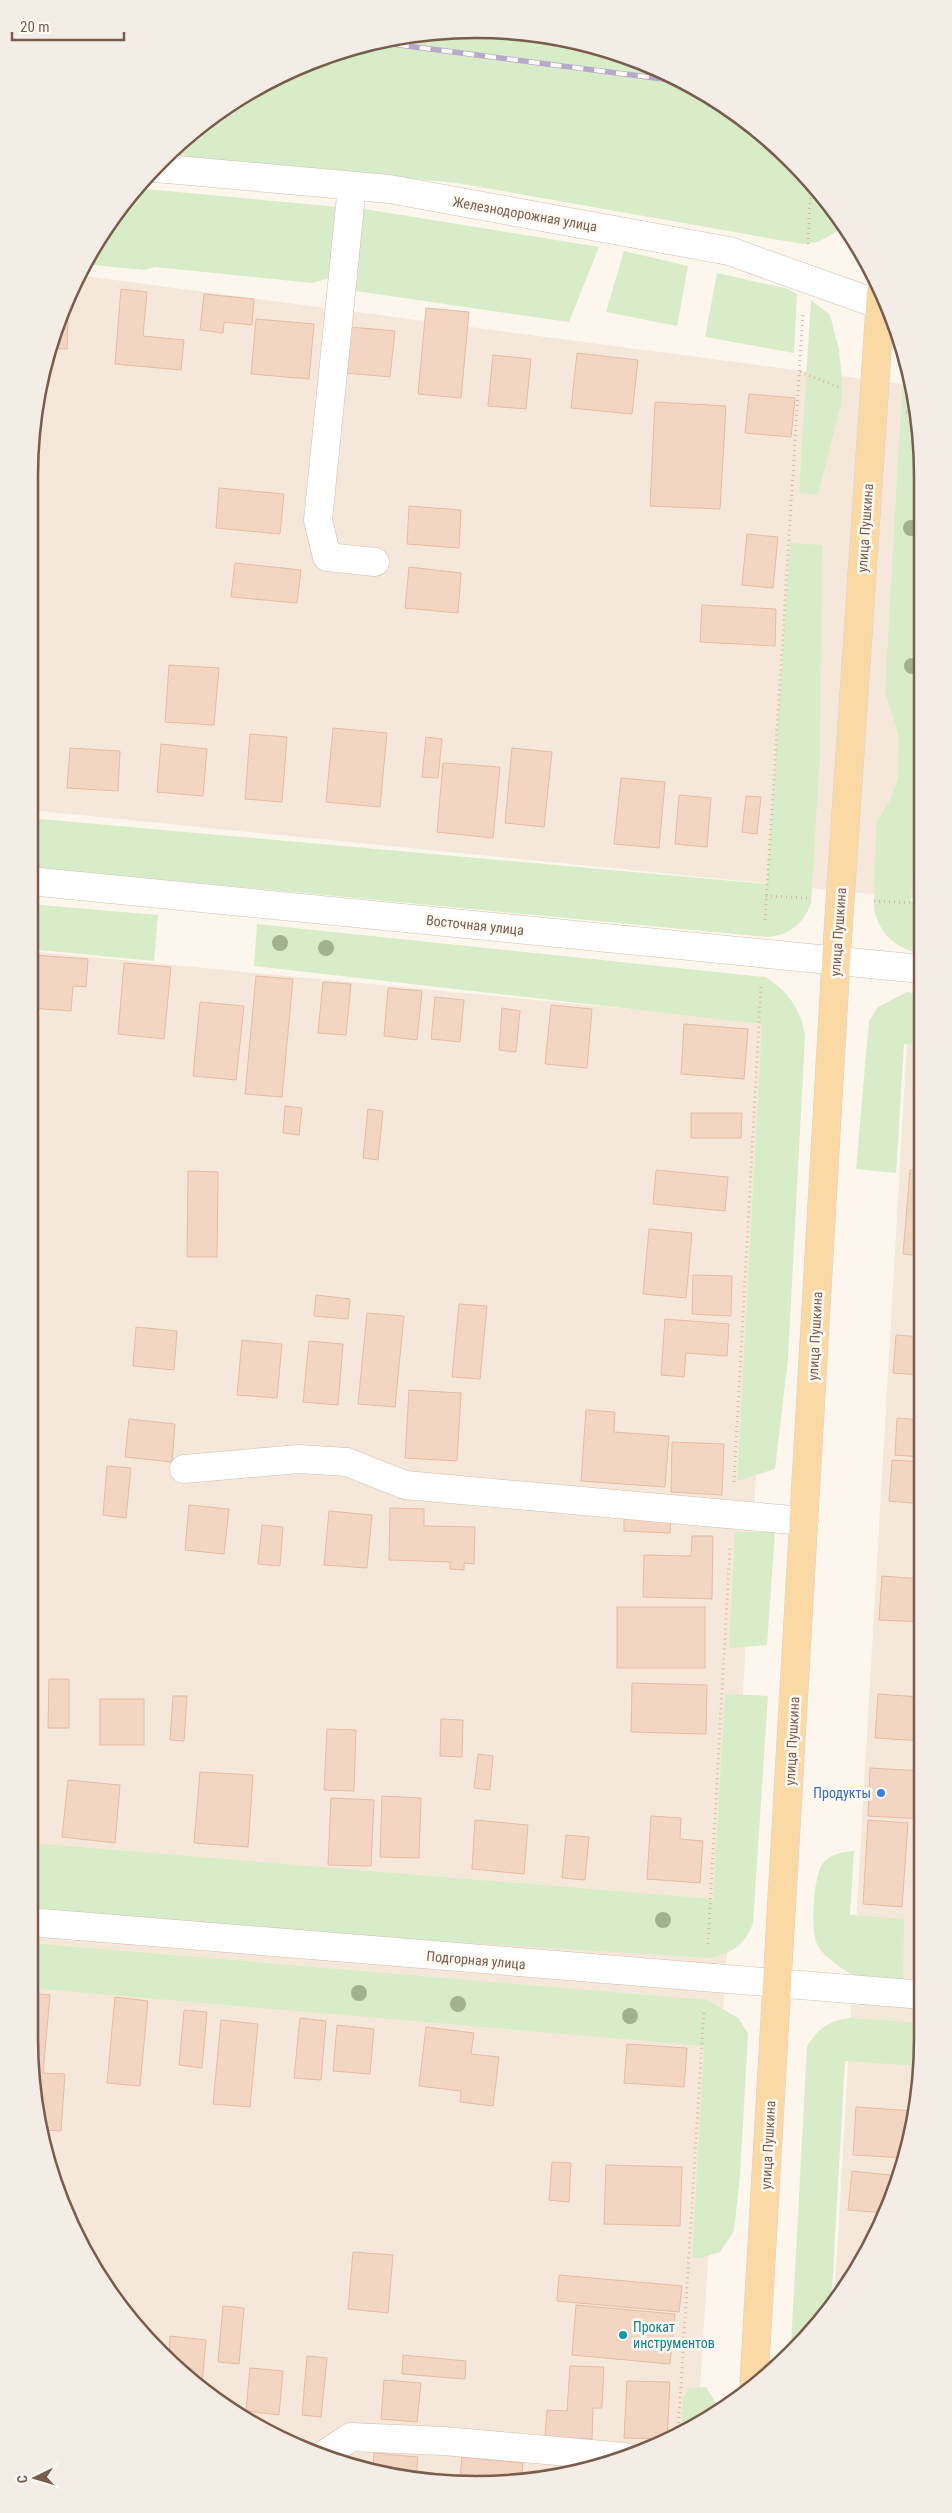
<svg xmlns="http://www.w3.org/2000/svg" width="952" height="2513" font-family="'Roboto Condensed',sans-serif">
<rect width="100%" height="100%" fill="#fdf6ec"/>
<g fill="#f5e8da">
<path d="M77,275l832,110 10,32 2,482 -892,-89v-334l15,-116z"/>
<path d="M29,951l755,73 -86,1399 -51,27 -83,26 -147,4 -84,-19 -80,-37 -113,-92 -51,-72 -36,-79 -24,-144z"/>
<path d="M907,1043l14,1 2,993 -15,116 -31,82 -43,70z"/>
</g>
<g fill="#d8ecc9">
<path d="M506,30l86,14 132,60 88,77 32,47 -26,14 -16,2 -345,-61 -291,-27 15,-16 72,-51 80,-37 85,-19z"/>
<path d="M135,188l203,19 -8,71 -18,5 -157,-16 -11,3 -60,-6 37,-60z"/>
<path d="M358,208l241,39 -30,75 -220,-32z"/>
<path d="M624,251l64,15 -11,60 -71,-14z"/>
<path d="M717,273l72,16 8,5 -3,59 -89,-16z"/>
<path d="M811,300l19,15 9,35 3,30 -1,24 -23,91 -19,-2z"/>
<path d="M906,373l13,44 1,342 -9,142 10,1v51c-25,-3 -43,-21 -47,-45l2,-85 14,-23 8,-20 1,-44 -14,-44 17,-301z"/>
<path d="M790,543l32,2 -2,208 -9,150c-7,21 -23,33 -45,34l-737,-70v-49l738,66z"/>
<path d="M29,904l129,11 -4,46 -125,-12z"/>
<path d="M257,924l508,53c23,14 36,32 40,59l-17,323 -13,110 -38,12 25,-457 -508,-58z"/>
<path d="M907,992l14,2v52l-17,-2 -8,129 -40,-4 13,-148 9,-14z"/>
<path d="M735,1532h40l-8,113 -38,3z"/>
<path d="M725,1694l43,2 -15,227c-7,21 -22,31 -43,35l-420,-26 -261,-21v-68l684,56z"/>
<path d="M854,1851l-4,64 54,4 -1,66c-12,-2 -27,-2 -38,-5 -16,-5 -38,-20 -47,-34 -8,-13 -5,-71 5,-83 7,-9 20,-11 31,-12z"/>
<path d="M29,1943l678,57 31,18 10,15 -8,143 -6,55 -14,21 -19,6h-9l12,-212 -675,-58z"/>
<path d="M849,2018l74,5 -4,43 -74,-5 -14,248 -40,37 16,-299c10,-18 21,-26 42,-29z"/>
<path d="M706,2387l15,24 -40,21 2,-33 6,-11z"/>
</g>
<g fill="#f3d5c3" stroke="#e6bba3">
<path d="M121,289l26,3 -4,44 41,4 -3,30 -66,-6z"/>
<path d="M204,294l50,5 -2,26 -28,-3 -1,11 -23,-3z"/>
<path d="M426,308l43,4 -8,86 -43,-4z"/>
<path d="M60,317h8l-1,32 -18,-1z"/>
<path d="M256,319l58,5 -5,55 -58,-5z"/>
<path d="M350,327l45,4 -5,46 -44,-4z"/>
<path d="M577,353l61,7 -6,54 -61,-6z"/>
<path d="M493,355l38,4 -5,50 -38,-3z"/>
<path d="M749,394l46,4 -4,39 -46,-4z"/>
<path d="M655,402l71,4 -6,103 -70,-3z"/>
<path d="M219,488l65,6 -4,40 -64,-6z"/>
<path d="M409,506l52,4 -2,38 -52,-4z"/>
<path d="M747,534l31,3 -5,51 -31,-3z"/>
<path d="M235,563l66,7 -4,33 -66,-6z"/>
<path d="M409,567l52,6 -3,40 -53,-5z"/>
<path d="M702,605l74,4 -1,37 -75,-4z"/>
<path d="M169,665l50,3 -5,57 -49,-3z"/>
<path d="M333,728l54,5 -7,74 -54,-5z"/>
<path d="M29,729l7,1 -5,56h-2z"/>
<path d="M250,734l37,3 -5,65 -37,-3z"/>
<path d="M426,737l16,2 -4,39 -16,-1z"/>
<path d="M161,744l46,5 -4,47 -46,-4z"/>
<path d="M70,748l50,3 -2,40 -51,-3z"/>
<path d="M512,748l40,4 -8,75 -39,-4z"/>
<path d="M443,763l57,4 -7,71 -56,-6z"/>
<path d="M621,778l44,4 -6,66 -45,-4z"/>
<path d="M679,795l32,3 -4,49 -32,-3z"/>
<path d="M746,796l15,1 -4,37 -15,-2z"/>
<path d="M920,832l1,62h-4z"/>
<path d="M34,955l54,4 -2,28 -13,-1 -2,25 -41,-3z"/>
<path d="M124,963l47,4 -7,72 -46,-5z"/>
<path d="M256,976l37,3 -11,118 -37,-3z"/>
<path d="M323,982l28,2 -5,51 -28,-2z"/>
<path d="M388,988l34,3 -5,49 -33,-4z"/>
<path d="M435,997l29,3 -4,42 -29,-3z"/>
<path d="M200,1002l44,4 -8,74 -43,-4z"/>
<path d="M551,1005l41,4 -5,59 -42,-4z"/>
<path d="M502,1008l18,3 -4,41 -17,-2z"/>
<path d="M684,1024l64,5 -4,50 -63,-5z"/>
<path d="M917,1047l4,1v47h-8z"/>
<path d="M285,1106l17,2 -3,27 -16,-2z"/>
<path d="M368,1109l15,2 -5,49 -15,-2z"/>
<path d="M691,1113h51l-1,25h-50z"/>
<path d="M920,1121h1v45h-5z"/>
<path d="M656,1170l72,7 -3,34 -72,-7z"/>
<path d="M910,1170l11,1v85l-18,-2z"/>
<path d="M188,1171l30,1 -1,85h-30z"/>
<path d="M649,1229l43,4 -6,65 -43,-4z"/>
<path d="M693,1275l39,1 -1,40 -39,-2z"/>
<path d="M316,1295l34,4 -2,20 -34,-3z"/>
<path d="M459,1304l28,2 -7,73 -28,-2z"/>
<path d="M367,1313l37,3 -9,91 -37,-3z"/>
<path d="M665,1319l64,5 -2,32 -41,-3 -2,24 -23,-2z"/>
<path d="M136,1327l41,4 -3,39 -41,-4z"/>
<path d="M896,1335l26,2v38l-29,-2z"/>
<path d="M242,1340l40,4 -5,54 -40,-3z"/>
<path d="M309,1341l34,3 -5,61 -35,-3z"/>
<path d="M409,1390l52,3 -4,68 -52,-3z"/>
<path d="M586,1410l29,2 -1,20 55,4 -4,51 -84,-6z"/>
<path d="M897,1418l25,2v37l-27,-2z"/>
<path d="M129,1419l46,5 -3,38 -47,-5z"/>
<path d="M672,1442l52,2 -2,51 -51,-3z"/>
<path d="M892,1460l30,2v42l-33,-3z"/>
<path d="M107,1466l24,2 -5,50 -23,-3z"/>
<path d="M189,1505l40,4 -5,45 -39,-4z"/>
<path d="M390,1508l34,1v17l51,1 -1,37 -10,-1v7l-14,-1v-7l-61,-2z"/>
<path d="M329,1511l43,4 -5,53 -43,-3z"/>
<path d="M624,1515l47,2 -1,16 -46,-2z"/>
<path d="M262,1525l21,2 -3,39 -22,-2z"/>
<path d="M692,1536h21l-1,63 -69,-2 1,-42 47,1z"/>
<path d="M882,1576l40,3v43l-43,-2z"/>
<rect x="617" y="1607" width="88" height="61"/>
<path d="M49,1679h20v49h-21z"/>
<path d="M632,1683l75,2 -1,49 -75,-2z"/>
<path d="M919,1683h3l1,58 -48,-3 3,-44 41,3z"/>
<path d="M173,1696h14l-3,45 -14,-1z"/>
<rect x="100" y="1699" width="44" height="46"/>
<path d="M441,1719l22,1 -1,37 -22,-1z"/>
<path d="M327,1729l29,1 -2,61 -30,-1z"/>
<path d="M478,1754l15,2 -3,34 -16,-2z"/>
<path d="M870,1768l53,3v48l-55,-3z"/>
<path d="M200,1772l53,3 -5,72 -54,-4z"/>
<path d="M68,1780l52,5 -5,58 -53,-6z"/>
<path d="M382,1796l39,2 -2,60 -39,-1z"/>
<path d="M331,1798l43,2 -3,66 -43,-1z"/>
<path d="M651,1816l30,2 -1,21 23,2 -3,42 -53,-4z"/>
<path d="M475,1820l53,5 -4,49 -52,-5z"/>
<path d="M868,1820l40,3 -6,84 -39,-3z"/>
<path d="M566,1835l23,2 -4,43 -23,-2z"/>
<path d="M29,1993l21,2 -7,78 22,1 -4,57 -17,-1 -15,-93z"/>
<path d="M115,1997l33,4 -8,85 -33,-3z"/>
<path d="M184,2010l23,2 -5,56 -23,-3z"/>
<path d="M300,2018l26,3 -5,59 -27,-2z"/>
<path d="M221,2020l37,4 -8,83 -37,-3z"/>
<path d="M337,2025l37,4 -4,45 -37,-3z"/>
<path d="M426,2027l48,6 -3,21 28,3 -6,49 -33,-4 1,-11 -42,-5z"/>
<path d="M627,2044l60,4 -3,39 -60,-4z"/>
<path d="M856,2107l58,4 -8,47 -53,-3z"/>
<path d="M552,2162l19,1 -2,39 -20,-2z"/>
<path d="M606,2165l76,2 -2,59 -76,-2z"/>
<path d="M852,2171l47,5 -14,37 -37,-3z"/>
<path d="M72,2225h7l-1,12z"/>
<path d="M353,2252l40,3 -5,58 -40,-4z"/>
<path d="M559,2275l123,11 -3,26 -122,-11z"/>
<path d="M576,2305l99,9 -5,50 -98,-9z"/>
<path d="M223,2306l21,2 -5,56 -21,-2z"/>
<path d="M170,2336l36,4 -4,43 -33,-27z"/>
<path d="M403,2355l63,6 -1,18 -63,-5z"/>
<path d="M307,2356l20,2 -6,59 -19,-2z"/>
<path d="M570,2366l34,1 -2,41h-9l-1,31 -47,-2 2,-27 20,1z"/>
<path d="M250,2368l33,3 -4,44 -33,-4z"/>
<path d="M384,2380l37,3 -4,39 -36,-3z"/>
<path d="M627,2381l43,1 -3,57 -43,-1z"/>
<path d="M374,2453l44,4 -2,23 -43,-10z"/>
<path d="M462,2457l61,6 -1,14 -62,2z"/>
</g>
<g fill="none" stroke-linecap="round" stroke-linejoin="round">
<defs>
<g id="minor">
<path d="M155,168l234,21 340,62 157,56"/>
<path d="M352,186l-34,334 9,37 48,5"/>
<path d="M29,881l892,88"/>
<path d="M184,1469l115,-10 48,3 58,23 399,36"/>
<path d="M29,1922l894,73"/>
<path d="M322,2456l29,-19 93,4 181,16"/>
</g>
<path id="major" d="M754,2382l82,-1421 45,-669"/>
</defs>
<use href="#minor" stroke="#d1beb0" stroke-width="29"/>
<use href="#major" stroke="#dad1cd" stroke-width="29"/>
<g stroke="#d9b8a5" stroke-width="3" stroke-dasharray="1 4" stroke-linecap="butt">
<path d="M808,244l3,-64"/>
<path d="M800,372l41,16"/>
<path d="M906,412l13,5"/>
<path d="M766,896l42,2"/>
<path d="M874,901l39,2"/>
<path d="M765,920l38,-607"/>
<path d="M734,1482l27,-496"/>
<path d="M708,1944l22,-396"/>
<path d="M678,2433l26,-423"/>
</g>
<use href="#minor" stroke="#fff" stroke-width="28"/>
<use href="#major" stroke="#fbd9a5" stroke-width="28"/>
<defs>
<path id="rail" d="M376,42l295,38"/>
</defs>
<use href="#rail" stroke="#b9a8c9" stroke-width="5.5"/>
<use href="#rail" stroke="#fffaf3" stroke-width="4" stroke-dasharray="11" stroke-linecap="butt"/>
</g>
<g fill="#a0b28e">
<circle cx="911" cy="528" r="8"/>
<circle cx="912" cy="666" r="8"/>
<circle cx="280" cy="943" r="8"/>
<circle cx="326" cy="948" r="8"/>
<circle cx="663" cy="1920" r="8"/>
<circle cx="359" cy="1993" r="8"/>
<circle cx="458" cy="2004" r="8"/>
<circle cx="630" cy="2016" r="8"/>
</g>
<circle fill="#3f7fe0" stroke="#fffaf3" stroke-width="2" cx="881" cy="1793" r="5"/>
<circle fill="#0f9aa8" stroke="#fffaf3" stroke-width="2" cx="623" cy="2335" r="5"/>
<g text-anchor="middle" stroke-width="5" stroke-linejoin="round" paint-order="stroke">
<g font-size="14" fill="#7a5c4d" stroke="#fffaf3">
<text transform="translate(525 214) rotate(10)" y="5">Железнодорожная улица</text>
<text transform="translate(865 528) rotate(-86)" y="5">улица Пушкина</text>
<text transform="translate(475 925) rotate(6)" y="5">Восточная улица</text>
<text transform="translate(838 932) rotate(-86)" y="5">улица Пушкина</text>
<text transform="translate(815 1336) rotate(-87)" y="5">улица Пушкина</text>
<text transform="translate(792 1741) rotate(-87)" y="5">улица Пушкина</text>
<text transform="translate(476 1960) rotate(5)" y="5">Подгорная улица</text>
<text transform="translate(768 2145) rotate(-87)" y="5">улица Пушкина</text>
</g>
<g font-size="14" fill="#366cbe" stroke="#fffaf3" text-anchor="end">
<text x="871" y="1798">Продукты</text>
</g>
<g font-size="14" fill="#0d838f" stroke="#fffaf3" text-anchor="start">
<text x="633" y="2332">Прокат<tspan x="633" dy="16">инструментов</tspan></text>
</g>
</g>
<path d="M0 0H952V2513H0ZM476 38H476A438 438 0 0 1 914 476V2038A438 438 0 0 1 476 2476H476A438 438 0 0 1 38 2038V476A438 438 0 0 1 476 38Z" fill="#f4ede6" fill-rule="evenodd"/>
<path fill="none" stroke="#7a5c4d" stroke-width="2.5" d="M476 38H476A438 438 0 0 1 914 476V2038A438 438 0 0 1 476 2476H476A438 438 0 0 1 38 2038V476A438 438 0 0 1 476 38Z"/>
<g transform="translate(35 2478) rotate(265)" stroke="#fffaf3" stroke-width="4" paint-order="stroke">
<path d="M0-4L9 19L0 12L-9 19Z" fill="#7a5c4d"/>
<text y="-8" font-size="14" font-weight="bold" text-anchor="middle" fill="#7a5c4d">С</text>
</g>
<path d="M12 32v8h112v-8" fill="none" stroke="#7a5c4d" stroke-width="2.5"/>
<text x="20" y="32" font-size="15" fill="#7a5c4d" stroke="#fffaf3" stroke-width="4" paint-order="stroke">20 m</text>
</svg>
